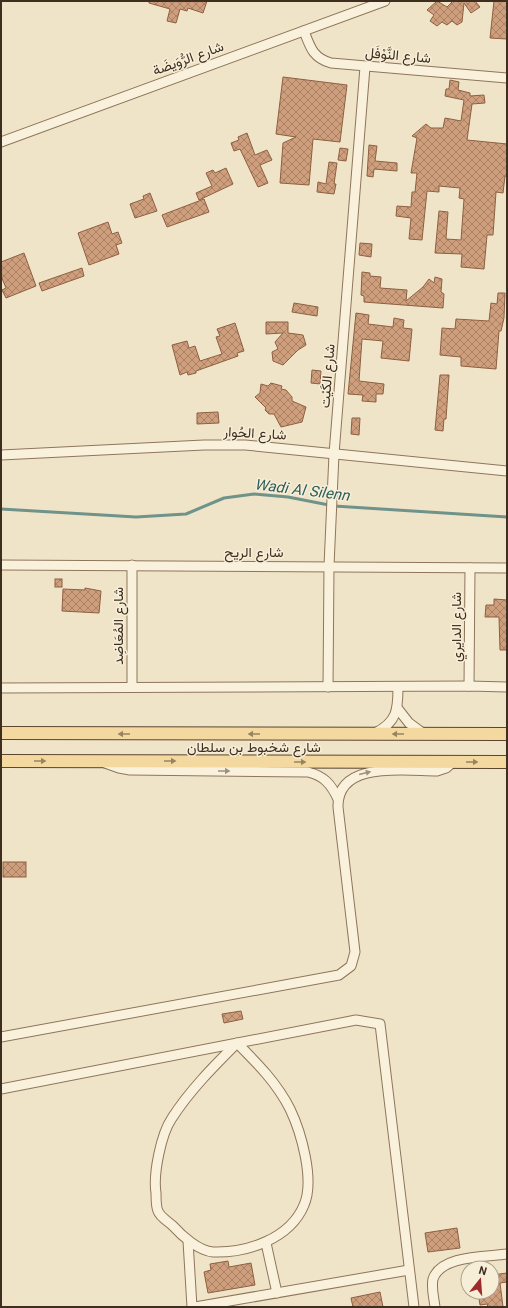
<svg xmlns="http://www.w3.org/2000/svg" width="508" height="1308" font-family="Georgia,Vazirmatn,serif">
<defs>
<pattern id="building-cross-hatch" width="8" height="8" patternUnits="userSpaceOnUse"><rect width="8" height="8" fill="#cf9f7d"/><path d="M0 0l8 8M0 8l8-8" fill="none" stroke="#a98266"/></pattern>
</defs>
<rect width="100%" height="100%" fill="#f0e4c8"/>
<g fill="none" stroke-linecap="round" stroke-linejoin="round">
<path stroke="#6f938a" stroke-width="3" d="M1,509l135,8 50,-3 38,-16 30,-4 34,3 46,9 173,11"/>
</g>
<g fill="url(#building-cross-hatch)" stroke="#8d5f41">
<path d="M149,1h58l-4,12 -15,-5 -1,3 -7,-2 -4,14 -9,-2 3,-12 -21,-6z"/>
<path d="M437,1l10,6 6,-6h22l5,6 -9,6 -7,-10 -2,19 -5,3 -5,-4 -5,4 -5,-3 -5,4 -7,-5 4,-6 -7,-5z"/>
<path d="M494,1h13v38l-17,-1z"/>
<path d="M283,77l64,8 -7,57 -27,-3 -4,46 -29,-2 3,-40 13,-6 -20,-3z"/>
<path d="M450,80l9,2 -1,8 12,3v3l14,-1 1,8 -13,1 -5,36 40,4v32h-2l-2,17 -7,-1 -3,43h-6l-3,34 -23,-2 1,-13 -27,-1 4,-42 9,1 -2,27 15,1 3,-41 -5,-1 1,-10 -21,-2v6l-12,-1 -5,49 -13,-1 2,-21 -15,-2 1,-10 14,1 1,-15h3l2,-19h-6l6,-35 -5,-2 14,-12 5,4h12l2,-10 16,3 3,-21 -19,-4 1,-7h3z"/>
<path d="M247,133l8,22 12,-5 5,10 -12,5 8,18 -10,4 -18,-38 -6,2 -3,-8 8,-3 -1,-3z"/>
<path d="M369,145l8,1 -2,15 22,2v8l-23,-2 -1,8 -6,-1z"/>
<path d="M340,148l8,1 -2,12 -8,-1z"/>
<path d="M329,162l8,1 -3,21h2l-2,10 -17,-2 1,-10 8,2z"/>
<path d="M226,168l7,16 -34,16 -3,-7 16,-7 -6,-13 7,-3 2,3z"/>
<path d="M150,193l7,18 -22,7 -5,-14 14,-5 -1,-3z"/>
<path d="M204,199l5,13 -42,15 -5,-12z"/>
<path d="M108,222l4,12 6,-2 4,11 -6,2 3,9 -30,11 -11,-32z"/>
<path d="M360,243l12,1 -1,13 -12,-2z"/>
<path d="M24,253l12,33 -30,12 -4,-8 4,-2 -5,-12v-14z"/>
<path d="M82,268l2,8 -42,15 -3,-8z"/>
<path d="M362,272l8,1v3l11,1 -1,11 27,2 -1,11 17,-14 6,-8 5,4 1,-6 7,2 -1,13 3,2 -1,14 -79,-6v-6l-3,-1z"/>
<path d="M498,293h7l-1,25 -3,13h-2l-3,38 -35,-3v-9l-21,-2 2,-27 13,1 1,-10 33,2 2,-18 6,1z"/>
<path d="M294,303l24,4 -1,9 -25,-4z"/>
<path d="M356,313l13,2 -1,9 25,3 1,-9 10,2 -1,8 9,1 -3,32 -28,-3 2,-17 -21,-2 -3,42 25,3 -1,10h-7v8l-14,-1 1,-6 -15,-1z"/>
<path d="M266,322h22v11l15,2 3,10 -8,5 -15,15 -10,-4 -1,-9 6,-3 -3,-7 8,-9 -17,1z"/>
<path d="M235,323l9,28 -7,2 1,3 -42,15v2l-8,2 -1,-3 -7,3 -8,-30 15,-4 2,7 6,-2 5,15 22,-7 -6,-17 4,-1 -3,-7z"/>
<path d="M312,370l9,1 -1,13 -9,-1z"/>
<path d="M440,375h9l-3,44h-2l-1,12 -8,-1z"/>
<path d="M271,383l11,3 -1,3 5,1 6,7v4l14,6 -4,15 -21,5 -7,-13h-5l-4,-4 1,-2 -11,-11 5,-4 1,-9 7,2z"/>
<path d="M218,412l1,11 -22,1v-11z"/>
<path d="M352,418h8l-1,17 -8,-1z"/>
<rect x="55" y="579" width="7" height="8"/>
<path d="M85,588l16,3 -2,22 -37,-2 1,-22 22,1z"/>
<path d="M494,599l13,1v50h-7l-1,-33h-14l1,-12h8z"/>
<rect x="3" y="862" width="23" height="15"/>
<path d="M241,1011l2,8 -19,4 -2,-9z"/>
<path d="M457,1228l3,20 -32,4 -3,-19z"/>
<path d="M228,1261l1,6 22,-4 4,22 -47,8 -4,-21 7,-2 -1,-6z"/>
<path d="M507,1273v9l-7,1 3,24h-15l-1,-3 -7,1 -2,-13h14v-17z"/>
<path d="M380,1292l3,15h-30l-2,-9z"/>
</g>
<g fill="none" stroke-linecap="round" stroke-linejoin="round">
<defs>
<g id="minor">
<path d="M304,31c6,16 9,27 27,32l176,15"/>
<path d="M1,142l384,-141"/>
<path d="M1,455l203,-10h41l262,26"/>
<path d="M1,565l506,3"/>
<path d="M132,565v122"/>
<path d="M469,686l1,-118"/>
<path d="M328,687l1,-121 5,-112 31,-387"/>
<path d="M1,688l468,-2 38,1"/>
<path d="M398,709l11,14 15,11"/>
<path d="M375,733c22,-11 23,-23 23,-46"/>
<path d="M105,763l14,5 11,2 178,2c16,4 23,12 30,27"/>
<path d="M1,1037l338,-62 12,-9 4,-14 -17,-145c-1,-47 68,-36 99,-36l9,-3 7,-6"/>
<path d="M237,1043c20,20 40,40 53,66 11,23 25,71 14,96 -14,34 -57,48 -91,47 -14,-1 -31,-16 -40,-26 -4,-4 -13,-9 -15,-15 -2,-4 -2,-12 -2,-18 -3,-19 5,-59 16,-75 18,-28 42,-52 65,-75z"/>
<path d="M1,1089l355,-69 24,4 34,283"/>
<path d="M188,1241l4,66"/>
<path d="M266,1243l11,50"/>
<path d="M195,1307l214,-37"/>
<path d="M435,1307c-1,-9 -4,-19 -2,-28 8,-24 53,-22 74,-25"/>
</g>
<g id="major">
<path d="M1,733l506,1"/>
<path d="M1,761l506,1"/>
</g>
</defs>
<use href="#minor" stroke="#8d765c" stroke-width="11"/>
<use href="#major" stroke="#5b4430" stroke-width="14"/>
<use href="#minor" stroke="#faf1dc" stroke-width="9"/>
<use href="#major" stroke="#f3d9a0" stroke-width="12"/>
</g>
<defs><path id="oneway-solid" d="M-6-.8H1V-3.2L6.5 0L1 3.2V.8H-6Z"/></defs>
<g fill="#988460">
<use href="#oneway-solid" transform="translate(124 734) rotate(-180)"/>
<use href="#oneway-solid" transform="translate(254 734) rotate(-180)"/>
<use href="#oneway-solid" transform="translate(398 734) rotate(-180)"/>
<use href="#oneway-solid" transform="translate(40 761)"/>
<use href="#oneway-solid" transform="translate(170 761)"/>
<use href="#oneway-solid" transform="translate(300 762)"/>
<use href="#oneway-solid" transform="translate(472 762)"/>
</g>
<g fill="#9c907e">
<use href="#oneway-solid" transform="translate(224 771)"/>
<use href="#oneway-solid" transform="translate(365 773) rotate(-14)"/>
</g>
<g text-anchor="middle" stroke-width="3" stroke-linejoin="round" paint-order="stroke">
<g font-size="14" fill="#3d2e20" stroke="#f7eed8">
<text transform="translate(398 55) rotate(5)" y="5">شارع النَّوْفَل</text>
<text transform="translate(188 58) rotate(-20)" y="5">شارع الرُّوَيضَة</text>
<text transform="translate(327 376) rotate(-85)" y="5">شارع الكَيْت</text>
<text transform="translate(255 433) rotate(3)" y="5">شارع الحُوار</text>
<text x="254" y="557">شارع الريح</text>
<text transform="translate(118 626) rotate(-90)" y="5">شارع المُعَاضِد</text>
<text transform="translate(456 627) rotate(-90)" y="5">شارع الدايري</text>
<text x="254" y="752">شارع شخبوط بن سلطان</text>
</g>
<g font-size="15" font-style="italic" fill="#2f5d5a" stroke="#f7eed8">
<text transform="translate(302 490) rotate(7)" y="5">Wadi Al Silenn</text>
</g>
</g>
<rect width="508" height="1308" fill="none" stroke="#3d2e20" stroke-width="4"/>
<g transform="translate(480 1280) rotate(17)"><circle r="19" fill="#f7eed8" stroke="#ada18e"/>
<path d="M0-3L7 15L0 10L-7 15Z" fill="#9e2a2b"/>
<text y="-6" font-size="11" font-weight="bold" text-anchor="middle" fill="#3d2e20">N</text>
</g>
</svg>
